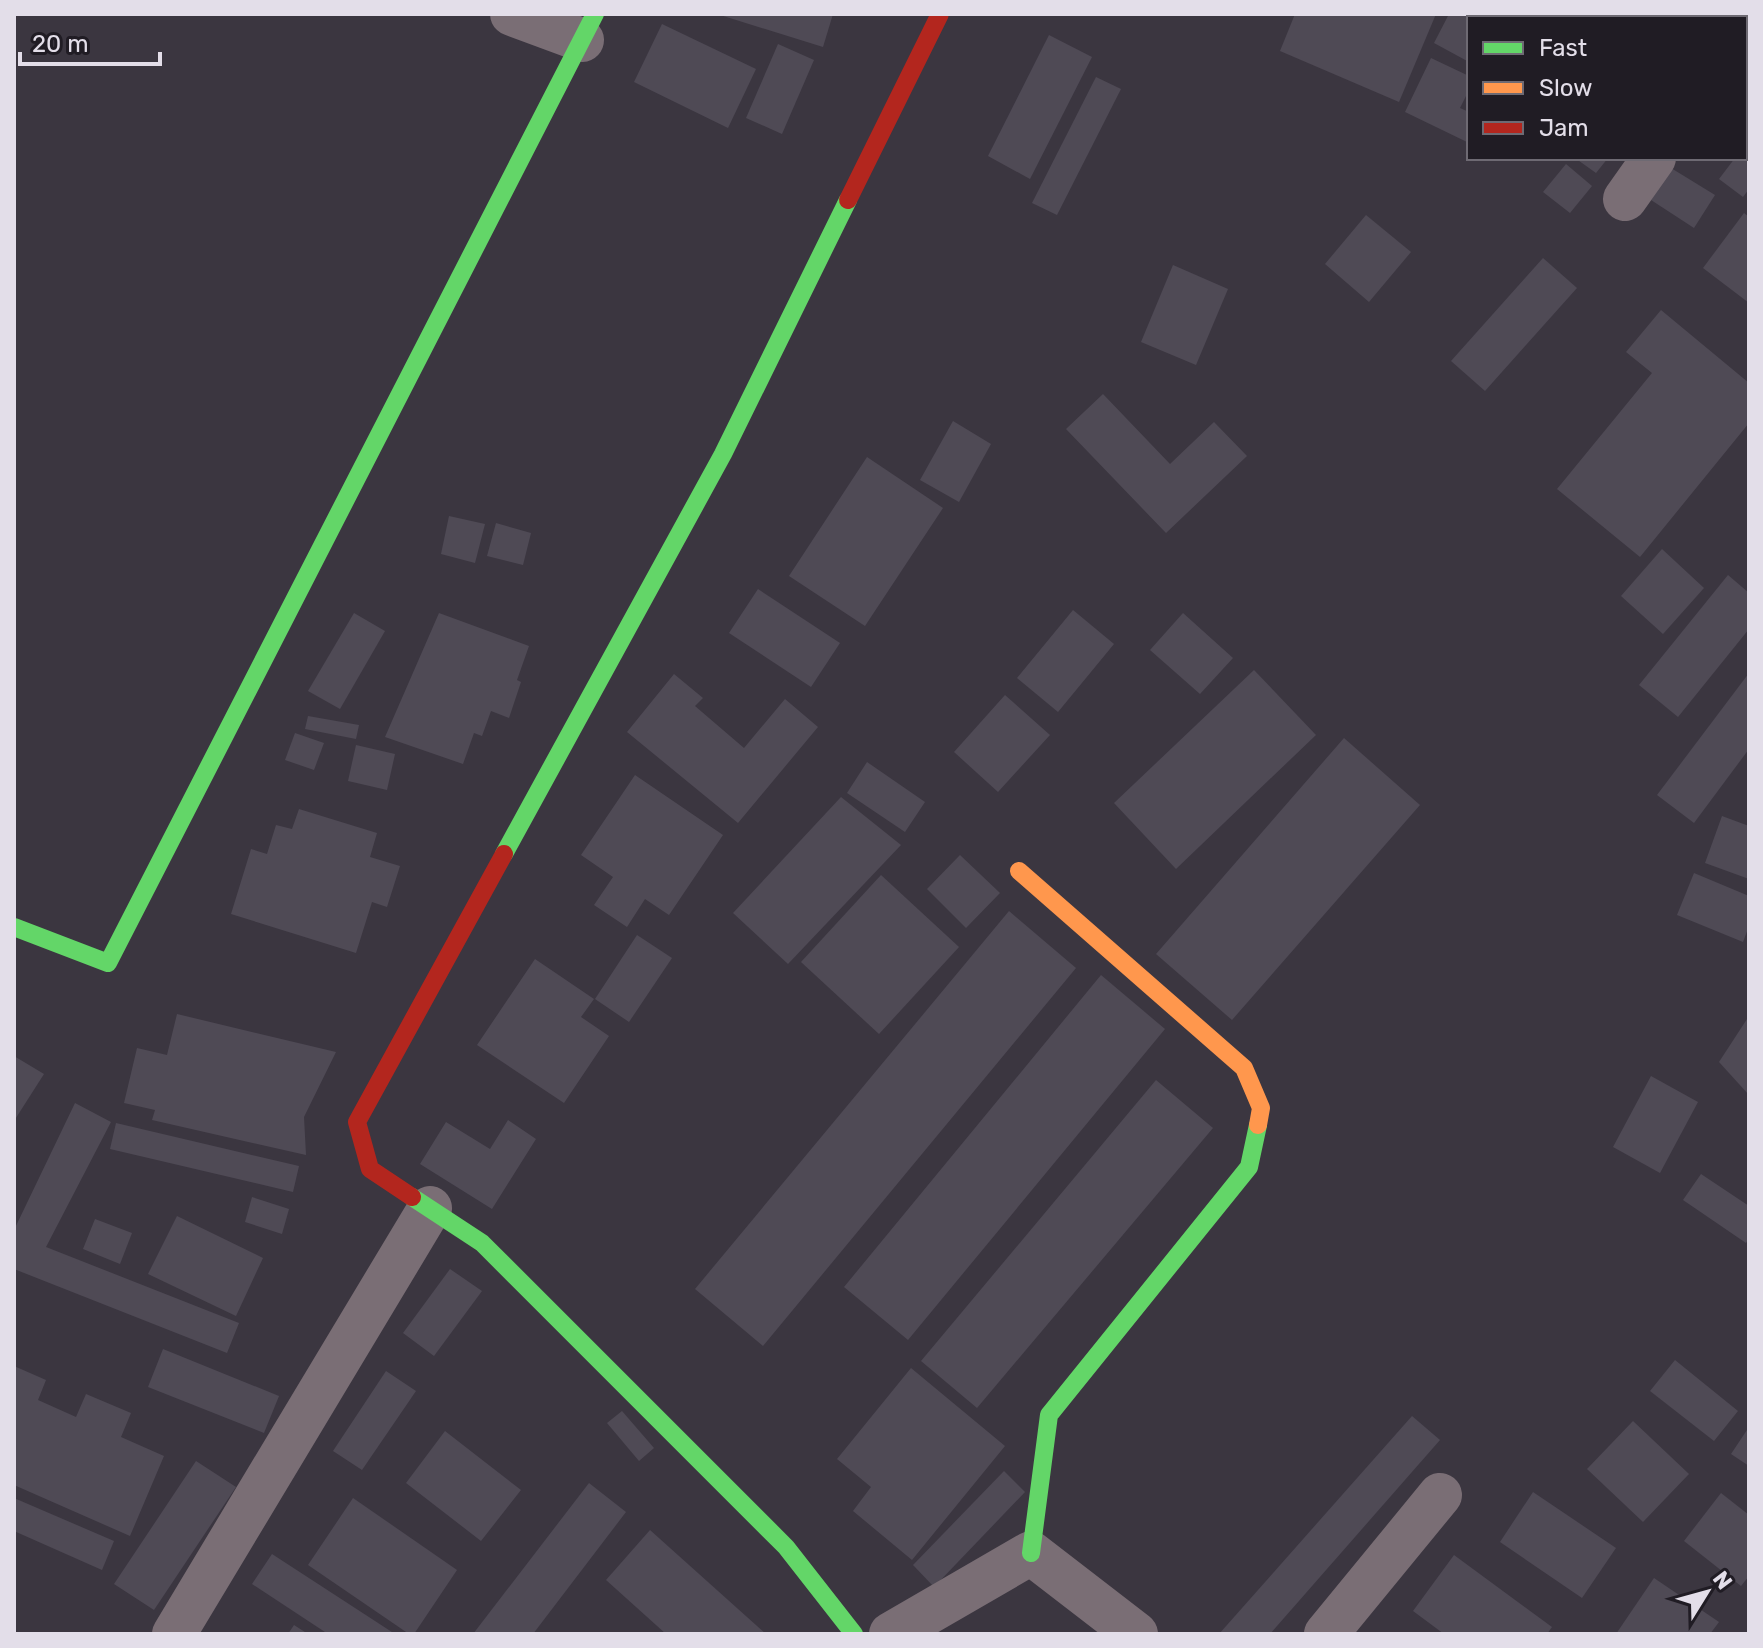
<svg xmlns="http://www.w3.org/2000/svg" width="1763" height="1648" font-family="Rubik,sans-serif">
<rect width="100%" height="100%" fill="#3b3640"/>
<g fill="#4f4a55">
<path d="M717,14h116l-10,33z"/>
<path d="M1295,14h141l-37,88 -119,-51z"/>
<path d="M1449,14h49l-2,4h-27v44l-35,-19z"/>
<path d="M1583,14h77l3,3 3,-3h30l5,4h-122z"/>
<path d="M662,24l94,45 -28,59 -94,-46z"/>
<path d="M1049,35l43,22 -62,122 -42,-23z"/>
<path d="M1749,43v25l-4,-3v-16z"/>
<path d="M778,44l36,16 -32,74 -36,-16z"/>
<path d="M1431,58l38,18v14l-9,18 9,4 -2,30 -62,-30z"/>
<path d="M1096,77l25,12 -64,126 -25,-12z"/>
<path d="M1745,89l4,3v97l-6,8 -24,-18 16,-21h10z"/>
<path d="M1575,158h33l-12,15z"/>
<path d="M1566,164l26,22 -22,27 -27,-21z"/>
<path d="M1671,168l44,27 -21,33 -43,-28z"/>
<path d="M1744,213l5,4v86l-46,-35z"/>
<path d="M1366,215l45,37 -42,50 -44,-38z"/>
<path d="M1543,258l34,30 -92,103 -34,-30z"/>
<path d="M1173,265l55,24 -32,76 -55,-23z"/>
<path d="M1661,310l88,73v40l-109,134 -83,-68 95,-116 -26,-21z"/>
<path d="M1103,394l67,70 44,-42 33,34 -81,77 -100,-104z"/>
<path d="M953,421l38,23 -32,58 -39,-22z"/>
<path d="M867,457l76,51 -78,118 -76,-50z"/>
<path d="M449,516l36,8 -10,39 -34,-9z"/>
<path d="M496,523l35,10 -8,32 -36,-9z"/>
<path d="M1662,549l42,39 -41,46 -42,-38z"/>
<path d="M1728,575l21,18v36l-71,88 -39,-32z"/>
<path d="M758,589l82,54 -29,44 -82,-54z"/>
<path d="M1073,610l41,34 -56,68 -41,-34z"/>
<path d="M354,613l31,18 -45,78 -32,-18z"/>
<path d="M439,613l90,33 -12,34 4,2 -12,36 -18,-7 -9,25 -8,-3 -11,31 -78,-27z"/>
<path d="M1183,613l50,45 -33,36 -50,-44z"/>
<path d="M1254,670l62,65 -140,134 -62,-66z"/>
<path d="M1749,673v76l-55,74 -37,-28z"/>
<path d="M674,674l29,24 -8,8 49,42 41,-49 33,28 -80,96 -111,-91z"/>
<path d="M1005,695l45,40 -52,57 -44,-40z"/>
<path d="M308,716l51,9 -3,14 -51,-10z"/>
<path d="M295,733l29,10 -10,27 -29,-10z"/>
<path d="M1344,738l76,67 -188,215 -76,-66z"/>
<path d="M356,745l39,9 -8,36 -39,-9z"/>
<path d="M867,762l58,40 -20,30 -58,-39z"/>
<path d="M635,775l88,60 -54,80 -24,-16 -18,28 -33,-22 19,-28 -32,-22z"/>
<path d="M841,797l60,48 -113,119 -55,-51z"/>
<path d="M299,809l78,24 -7,24 30,9 -13,41 -15,-5 -16,51 -125,-39 20,-65 16,5 9,-29 16,4z"/>
<path d="M1722,816l27,10v53l-44,-16z"/>
<path d="M960,855l40,38 -34,35 -39,-39z"/>
<path d="M1694,873l55,23v30l-6,16 -66,-27z"/>
<path d="M881,875l78,72 -80,87 -78,-72z"/>
<path d="M1009,911l67,57 -313,378 -68,-57z"/>
<path d="M637,935l35,23 -43,64 -34,-23z"/>
<path d="M535,959l59,40 -13,18 28,19 -45,67 -87,-58z"/>
<path d="M1101,975l64,54 -257,311 -64,-53z"/>
<path d="M177,1014l159,38 -32,65 2,38 -154,-35 3,-10 -31,-7 13,-55 30,7z"/>
<path d="M1749,1016v79l-30,-33z"/>
<path d="M14,1056l30,18 -30,47z"/>
<path d="M1651,1076l47,26 -38,71 -47,-26z"/>
<path d="M1156,1080l57,48 -236,280 -56,-47z"/>
<path d="M75,1103l36,19 -65,125 193,76 -12,30 -213,-84v-39z"/>
<path d="M508,1120l28,19 -44,70 -72,-45 26,-42 44,27z"/>
<path d="M116,1123l183,43 -6,26 -183,-43z"/>
<path d="M1701,1174l48,32v32l-3,5 -63,-43z"/>
<path d="M252,1197l37,12 -7,25 -37,-12z"/>
<path d="M177,1216l86,42 -27,58 -88,-42z"/>
<path d="M95,1219l37,14 -12,31 -37,-15z"/>
<path d="M450,1269l32,22 -48,65 -31,-23z"/>
<path d="M163,1349l116,47 -15,37 -116,-46z"/>
<path d="M1675,1360l63,51 -24,30 -64,-50z"/>
<path d="M14,1366l32,14 -8,20 38,17 10,-23 45,19 -10,24 43,19 -34,80 -116,-51z"/>
<path d="M911,1368l94,78 -93,114 -59,-49 18,-24 -34,-28z"/>
<path d="M386,1371l30,20 -54,79 -29,-19z"/>
<path d="M622,1411l32,37 -15,13 -32,-38z"/>
<path d="M1412,1416l28,24 -170,194h-51z"/>
<path d="M1633,1421l56,53 -46,48 -56,-53z"/>
<path d="M1749,1427v39l-18,-12z"/>
<path d="M445,1431l76,59 -40,51 -75,-58z"/>
<path d="M196,1461l40,26 -82,123 -40,-26z"/>
<path d="M1004,1471l21,21 -91,95 -21,-22z"/>
<path d="M589,1483l37,29 -93,122h-60z"/>
<path d="M1533,1492l83,56 -34,50 -82,-56z"/>
<path d="M1721,1493l28,22v61l-8,10 -57,-45z"/>
<path d="M14,1498l100,43 -12,29 -88,-39z"/>
<path d="M353,1498l104,72 -43,64h-5l-101,-69z"/>
<path d="M650,1530l116,104h-100l-60,-54z"/>
<path d="M272,1554l123,80h-67l-76,-50z"/>
<path d="M1454,1555l98,72 -5,7h-103l-31,-23z"/>
<path d="M1654,1578l65,44 -9,12h-94z"/>
<path d="M294,1625l14,9h-20z"/>
</g>
<g fill="none" stroke-linecap="round" stroke-linejoin="round">
<g stroke="#7a6e75" stroke-width="44">
<path d="M512,14l70,26"/>
<path d="M1745,26l4,-5"/>
<path d="M1625,199l29,-41"/>
<path d="M174,1634l256,-426"/>
<path d="M891,1634l140,-81 105,81"/>
<path d="M1326,1634l114,-139"/>
</g>
<g stroke="#63d668" stroke-width="18">
<path d="M504,854l219,-400 125,-254"/>
<path d="M14,927l94,36 487,-949"/>
<path d="M412,1197l70,46 304,304 68,87"/>
<path d="M1031,1553l18,-138 200,-248 9,-42"/>
</g>
<path stroke="#ff974d" stroke-width="18" d="M1019,871l225,197 17,40 -3,17"/>
<g stroke="#b3261e" stroke-width="18">
<path d="M848,200l92,-186"/>
<path d="M412,1197l-42,-28 -13,-47 147,-268"/>
</g>
</g>
<rect width="1763" height="1648" fill="none" stroke="#e3dee9" stroke-width="32"/>
<rect x="1467" y="16" width="280" height="144" fill="#201c24" stroke="#6e6a73" stroke-width="2"/>
<rect x="1483" y="42" width="40" height="12" fill="#63d668" stroke="#6e6a73" stroke-width="2"/>
<text x="1539" y="56" font-size="24" fill="#e3dee9">Fast</text>
<rect x="1483" y="82" width="40" height="12" fill="#ff974d" stroke="#6e6a73" stroke-width="2"/>
<text x="1539" y="96" font-size="24" fill="#e3dee9">Slow</text>
<rect x="1483" y="122" width="40" height="12" fill="#b3261e" stroke="#6e6a73" stroke-width="2"/>
<text x="1539" y="136" font-size="24" fill="#e3dee9">Jam</text>
<g transform="translate(1707 1592) rotate(53)" stroke="#201c24" stroke-width="6" paint-order="stroke">
<path d="M0-6L14 30L0 20L-14 30Z" fill="#e3dee9"/>
<text y="-12" font-size="22" font-weight="bold" text-anchor="middle" fill="#e3dee9">N</text>
</g>
<path d="M20 52v12h140v-12" fill="none" stroke="#e3dee9" stroke-width="4"/>
<text x="32" y="52" font-size="24" fill="#e3dee9" stroke="#201c24" stroke-width="6" paint-order="stroke">20 m</text>
</svg>
